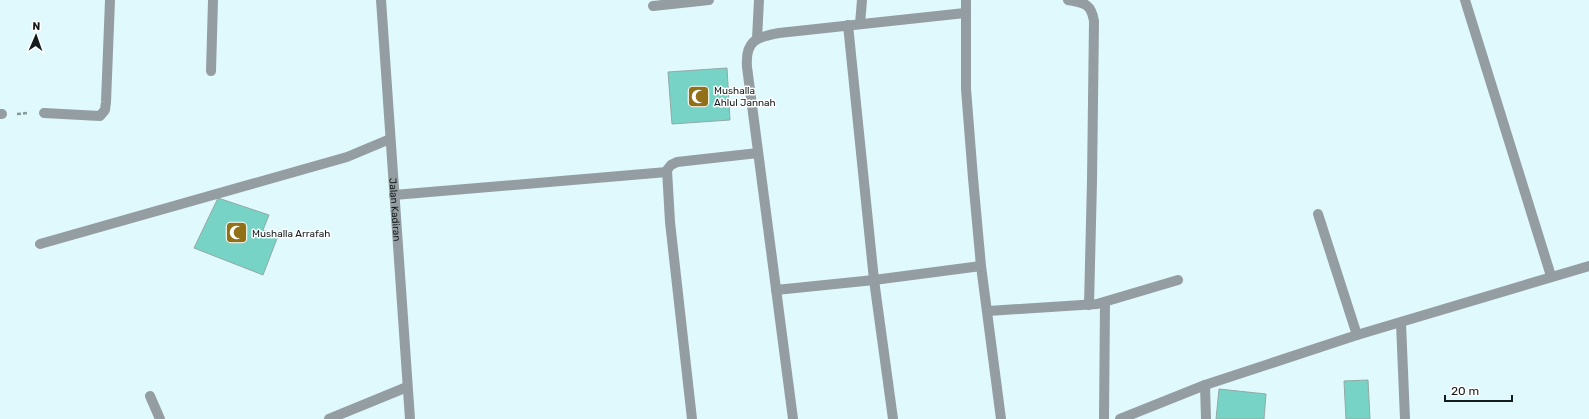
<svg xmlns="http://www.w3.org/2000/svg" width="1589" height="419" font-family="Rubik,sans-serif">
<rect width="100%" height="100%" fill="#e0f9fc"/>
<g fill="#77d3c5" stroke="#92a9a5">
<path d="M727,68l3,52 -58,4 -4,-52z"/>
<path d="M218,198l51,17 -6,15 15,6 -15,39 -69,-27z"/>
<path d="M1368,380l2,39h-24l-2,-38z"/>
<path d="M1219,389l47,5 -2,25h-48z"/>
</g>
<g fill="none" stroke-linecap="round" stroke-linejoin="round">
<path stroke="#86989a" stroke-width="2.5" stroke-dasharray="4 2" stroke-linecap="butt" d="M17,114l11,-1"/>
<g stroke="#949da1" stroke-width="10">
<path id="s1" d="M381,0l29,419"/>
<path d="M966,0v89l7,89 8,88 20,153"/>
<path d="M1068,0c16,3 23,3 26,21l-2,160 -3,124"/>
<path d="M1465,0l86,276"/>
<path d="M653,6l56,-6"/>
<path d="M860,24l2,-24"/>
<path d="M848,25l26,255 19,139"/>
<path d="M757,39l2,-39"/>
<path d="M211,71l2,-71"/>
<path d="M44,113l56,3 5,-6 1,-8 4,-102"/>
<path d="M0,114h2"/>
<path d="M394,195l273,-23"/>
<path d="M1318,214l39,121"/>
<path d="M40,244l307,-87 43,-18"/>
<path d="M776,290l98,-10 107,-14"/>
<path d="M988,311l109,-7 81,-24"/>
<path d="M1401,323l4,96"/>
<path d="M1205,385l1,34"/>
<path d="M150,396l10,23"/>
<path d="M329,419l78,-32"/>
<path d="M692,419l-22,-197 -3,-52 4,-5 6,-3 81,-9"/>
<path d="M793,419l-46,-352c-2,-26 9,-30 32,-34l186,-20"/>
<path d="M1104,419l1,-117"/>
<path d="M1120,419l85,-34 152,-50 232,-69"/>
</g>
</g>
<defs>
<symbol id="mosque-square" viewBox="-11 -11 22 22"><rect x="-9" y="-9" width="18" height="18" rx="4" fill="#927017" stroke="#fff"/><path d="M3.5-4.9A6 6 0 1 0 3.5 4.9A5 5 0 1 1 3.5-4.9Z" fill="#fff"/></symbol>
</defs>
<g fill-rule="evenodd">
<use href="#mosque-square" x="686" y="84" width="25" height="25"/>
<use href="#mosque-square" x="224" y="220" width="25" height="25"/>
</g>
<g text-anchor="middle" stroke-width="3" stroke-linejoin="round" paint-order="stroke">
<g font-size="10" fill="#141c1e" stroke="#fff" text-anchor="start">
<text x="714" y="94">Mushalla<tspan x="714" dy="12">Ahlul Jannah</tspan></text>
<text x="252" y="237">Mushalla Arrafah</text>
</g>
<g font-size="10" fill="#141c1e" stroke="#fff">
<text dy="4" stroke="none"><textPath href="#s1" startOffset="210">Jalan Kadiran</textPath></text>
</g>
</g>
<g transform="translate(36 36) rotate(2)" stroke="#ffffff" stroke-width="3" paint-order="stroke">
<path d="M0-3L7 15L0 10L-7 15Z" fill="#141c1e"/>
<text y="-6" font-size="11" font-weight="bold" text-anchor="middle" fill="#141c1e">N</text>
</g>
<path d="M1445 395v6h67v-6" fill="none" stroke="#141c1e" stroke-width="2"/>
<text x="1451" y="395" font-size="12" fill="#141c1e" stroke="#ffffff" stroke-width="3" paint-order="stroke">20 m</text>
</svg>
